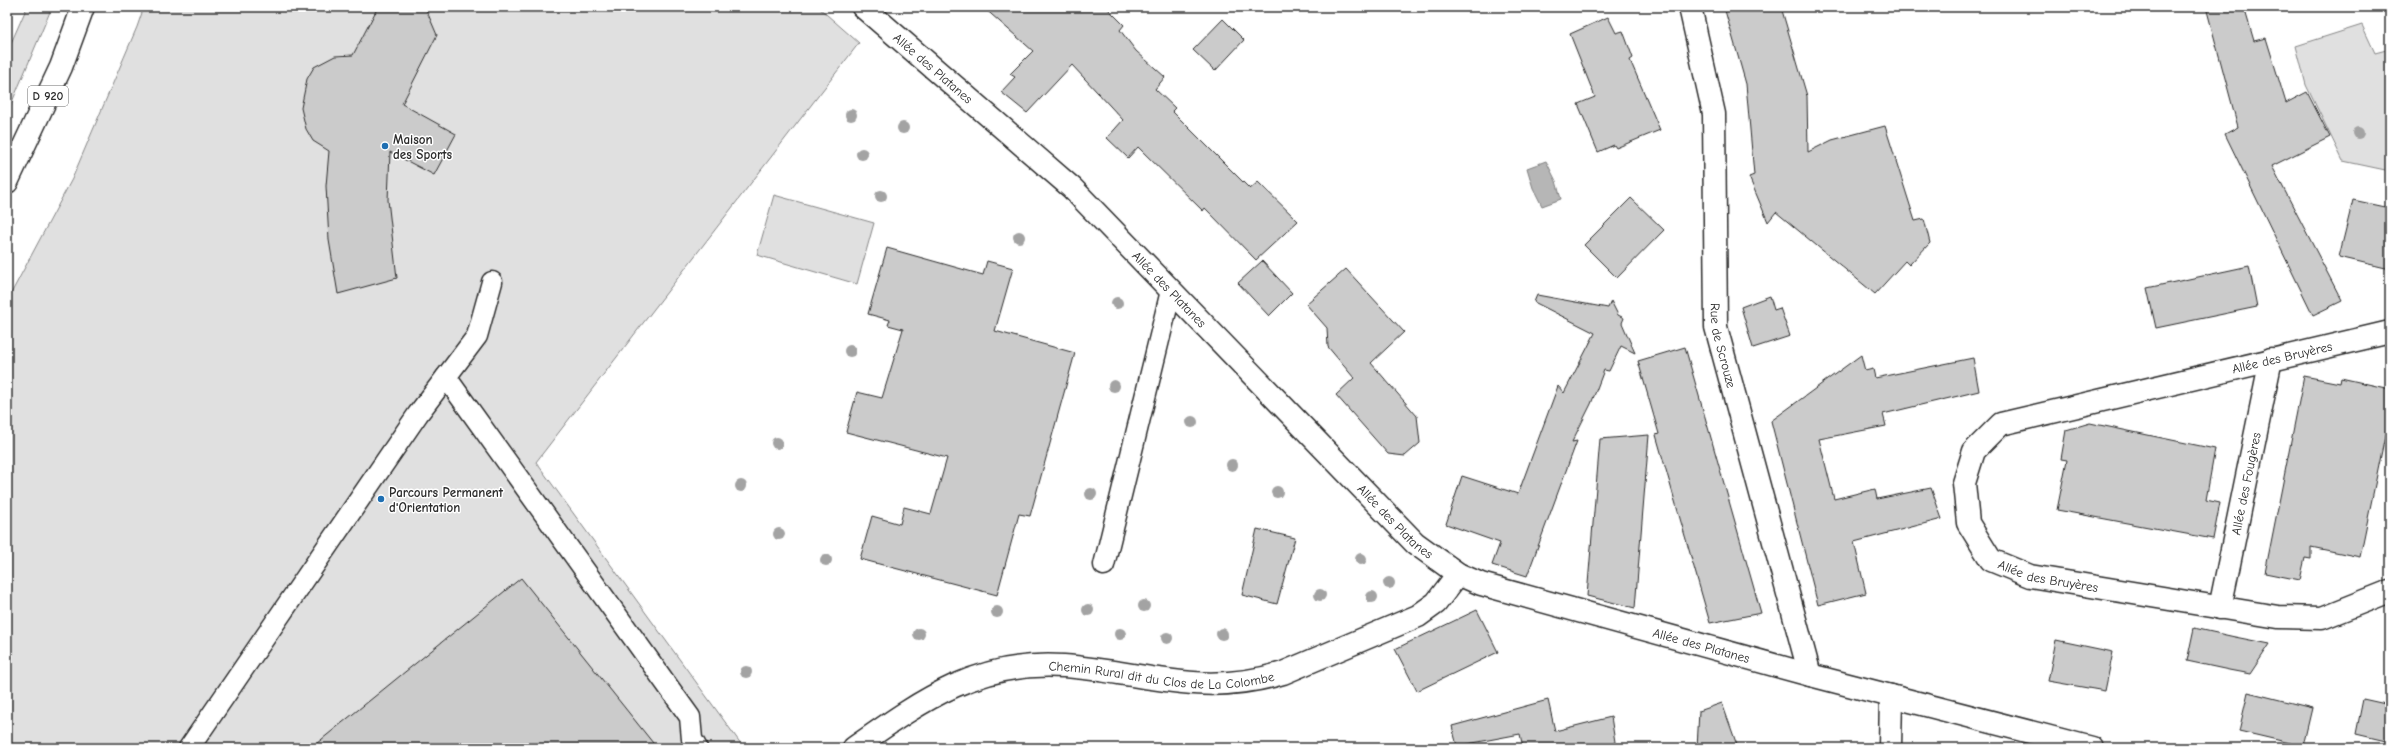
<svg xmlns="http://www.w3.org/2000/svg" width="2397" height="755" font-family="'Comic Neue',sans-serif">
<rect width="100%" height="100%" fill="#fff"/>
<filter id="ink" filterUnits="userSpaceOnUse"><feTurbulence type="fractalNoise" baseFrequency=".025" numOctaves="2"/><feDisplacementMap in="SourceGraphic" scale="8" xChannelSelector="R" yChannelSelector="G"/><feConvolveMatrix kernelMatrix="1 2 1 2 8 2 1 2 1" color-interpolation-filters="sRGB"/></filter>
<g filter="url(#ink)">
<g fill="#e0e0e0" stroke="#868686">
<path d="M27,7h25l-45,107v-62z"/>
<path d="M144,7h674l41,36 -323,419 208,286h-737v-447l65,-122 65,-152z"/>
<path d="M2362,25l13,28 15,-4v122l-47,-10 -37,-76 -10,-39z"/>
<path d="M774,195l100,28 -17,61 -100,-29z"/>
</g>
<path fill="#b6b6b6" stroke="#7e7e7e" d="M1546,161l10,20 5,18 -19,7 -9,-18 -6,-20z"/>
<g fill="#cbcbcb" stroke="#2b2b2b">
<path d="M378,7h47l12,28 -35,69 54,30 -22,41 -44,-23 -2,48 9,78 -59,16 -9,-54 -3,-54 3,-35 -16,-10 -7,-12 -5,-21 6,-29 7,-12 21,-11 18,-1z"/>
<path d="M983,7h123l18,18 -4,5 16,21 29,26 -10,12 20,19 -3,3 78,78 8,-7 40,39 -42,39 -51,-52 -2,3 -65,-64 -10,11 -21,-20 16,-18 -51,-55 -45,48 -26,-21 14,-15 -5,-3 23,-23z"/>
<path d="M1724,7h57l26,89 1,56 24,-12 53,-14 30,95 9,-2 6,24 -21,22 -4,-4 -30,33 -99,-82 -8,10 -19,-45 5,-2 -8,-91z"/>
<path d="M2206,7h38l10,34 12,-3 20,65 21,-11 23,45 -58,29 70,135 -29,14 -88,-181 13,-7z"/>
<path d="M1608,17l8,16 7,-2 10,27 -3,2 30,70 -44,18 -2,-3 -16,7 -20,-48 17,-7 -25,-63z"/>
<path d="M1223,19l21,21 -29,31 -22,-21z"/>
<path d="M1631,198l33,32 -47,48 -33,-33z"/>
<path d="M2353,200l37,8v61l-51,-12z"/>
<path d="M887,248l96,27 4,-14 26,7 -18,63 80,22 -45,163 -11,-2 -22,81 -137,-36 12,-43 28,8 4,-17 27,7 16,-56 -101,-26 11,-40 25,6 21,-69 -15,-4 2,-5 -22,-6z"/>
<path d="M1262,261l30,32 -23,23 -31,-33z"/>
<path d="M2249,266l8,41 -101,21 -9,-40z"/>
<path d="M1346,269l58,63 -33,31 46,53 3,27 -15,13 -17,-2 -52,-59 18,-17 -26,-31 -1,-19 -21,-24z"/>
<path d="M1537,295l71,13 3,-7 7,14 6,3 -2,5 13,30 -14,-7 -12,25 -5,-1 -13,34 -19,38 5,-1 -50,135 -35,-11 8,-22 -54,-19 16,-48 56,18 40,-108 6,7 31,-60 -61,-31z"/>
<path d="M1770,296l4,14 6,-2 10,28 -37,12 -12,-41z"/>
<path d="M1685,347l76,266 -51,10 -54,-188 3,-1 -21,-73z"/>
<path d="M1861,355l4,16 8,-2 2,9 98,-20 6,33 -96,23 3,12 -67,13 15,60 41,-10 2,10 54,-11 11,31 -88,23 12,51 -48,12 -47,-184z"/>
<path d="M2304,376l36,7 1,-5 49,11v23l-30,145 -49,-10v12l-6,-1 -5,22 -35,-7z"/>
<path d="M2090,423l125,26 -9,51 14,3 -7,36 -156,-29 10,-50 -6,-1 5,-29z"/>
<path d="M1649,435l-14,173 -48,-12 13,-157z"/>
<path d="M1257,529l38,9 -18,66 -35,-9z"/>
<path d="M521,578l136,170h-346z"/>
<path d="M1477,610l21,42 -81,39 -22,-42z"/>
<path d="M2194,628l41,9 35,7 -20,30 -21,-4 -42,-9z"/>
<path d="M2056,640l57,12 -8,39 -57,-10z"/>
<path d="M2248,692l64,16 -9,38 -64,-15z"/>
<path d="M2363,699l27,6v37l-34,-8z"/>
<path d="M1548,700l7,31 56,-14 5,31h-93l-3,-14 -63,12 -5,-20z"/>
<path d="M1722,703l16,45h-41l2,-37z"/>
</g>
<g fill="none" stroke-linecap="round" stroke-linejoin="round">
<defs>
<g id="lane">
<path d="M446,377l244,340 2,22 5,9"/>
<path d="M1104,565l67,-274"/>
<path d="M189,748l229,-334 59,-78 15,-54"/>
</g>
<g id="street">
<path id="s1" d="M863,7l209,181 343,355 43,31 23,10 329,91 282,73"/>
<path id="s2" d="M1690,7l24,107 2,213 94,348"/>
<path id="s3" d="M2390,332l-389,92 -27,27 -10,32 4,40 23,37 39,16 248,41 44,1 68,-27"/>
<path id="s4" d="M2220,608l51,-249"/>
<path id="s5" d="M854,748c67,-47 123,-88 210,-82 80,6 136,32 219,7l135,-57 18,-13 22,-29"/>
<path d="M1890,748l1,-52"/>
</g>
<path id="primary" d="M7,182l54,-115 22,-60"/>
</defs>
<use href="#lane" stroke="#2b2b2b" stroke-width="23"/>
<use href="#street" stroke="#2b2b2b" stroke-width="25"/>
<use href="#primary" stroke="#2b2b2b" stroke-width="25"/>
<use href="#lane" stroke="#fff" stroke-width="20"/>
<use href="#street" stroke="#fff" stroke-width="22"/>
<use href="#primary" stroke="#fff" stroke-width="22"/>
</g>
<g fill="#a3a3a3">
<circle cx="851" cy="115" r="6"/>
<circle cx="903" cy="128" r="6"/>
<circle cx="2358" cy="133" r="6"/>
<circle cx="862" cy="154" r="6"/>
<circle cx="881" cy="196" r="6"/>
<circle cx="1019" cy="237" r="6"/>
<circle cx="1117" cy="303" r="6"/>
<circle cx="850" cy="351" r="6"/>
<circle cx="1114" cy="386" r="6"/>
<circle cx="1192" cy="422" r="6"/>
<circle cx="777" cy="443" r="6"/>
<circle cx="1232" cy="465" r="6"/>
<circle cx="741" cy="486" r="6"/>
<circle cx="1277" cy="492" r="6"/>
<circle cx="1091" cy="494" r="6"/>
<circle cx="779" cy="534" r="6"/>
<circle cx="1361" cy="559" r="6"/>
<circle cx="826" cy="560" r="6"/>
<circle cx="1389" cy="583" r="6"/>
<circle cx="1320" cy="595" r="6"/>
<circle cx="1372" cy="597" r="6"/>
<circle cx="1144" cy="606" r="6"/>
<circle cx="1088" cy="610" r="6"/>
<circle cx="997" cy="612" r="6"/>
<circle cx="919" cy="634" r="6"/>
<circle cx="1120" cy="634" r="6"/>
<circle cx="1222" cy="634" r="6"/>
<circle cx="1167" cy="638" r="6"/>
<circle cx="746" cy="672" r="6"/>
</g>
</g>
<g fill="#1f6fb2" stroke="#fff" stroke-width="1.5">
<circle cx="385" cy="146" r="4"/>
<circle cx="381" cy="499" r="4"/>
</g>
<g text-anchor="middle" stroke-width="3" stroke-linejoin="round" paint-order="stroke">
<rect fill="#fff" stroke="#6b6b6b" stroke-width="1" x="28" y="86" width="40" height="20" rx="3"/>
<g font-size="12" font-weight="bold" fill="#2b2b2b">
<text x="48" y="100">D 920</text>
</g>
<g font-size="13" fill="#2b2b2b" stroke="#fff">
<text dy="5" stroke="none"><textPath href="#s1" startOffset="93">Allée des Platanes</textPath></text>
<text dy="5" stroke="none"><textPath href="#s1" startOffset="417">Allée des Platanes</textPath></text>
<text dy="5" stroke="none"><textPath href="#s2" startOffset="342">Rue de Scrouze</textPath></text>
<text transform="translate(2282 357) rotate(-13)" y="5">Allée des Bruyères</text>
<text dy="5" stroke="none"><textPath href="#s4" startOffset="127">Allée des Fougères</textPath></text>
<text dy="5" stroke="none"><textPath href="#s1" startOffset="741">Allée des Platanes</textPath></text>
<text dy="5" stroke="none"><textPath href="#s3" startOffset="615">Allée des Bruyères</textPath></text>
<text dy="5" stroke="none"><textPath href="#s1" startOffset="1077">Allée des Platanes</textPath></text>
<text dy="5" stroke="none"><textPath href="#s5" startOffset="329">Chemin Rural dit du Clos de La Colombe</textPath></text>
</g>
<g font-size="13" font-weight="bold" fill="#2b2b2b" stroke="#fff" text-anchor="start">
<text x="393" y="144">Maison<tspan x="393" dy="15">des Sports</tspan></text>
<text x="389" y="497">Parcours Permanent<tspan x="389" dy="15">d'Orientation</tspan></text>
</g>
</g>
<rect width="2397" height="755" fill="none" stroke="#fff" stroke-width="24"/>
<rect x="12" y="12" width="2373" height="731" fill="none" stroke="#2b2b2b" stroke-width="1.5" filter="url(#ink)"/>
</svg>
